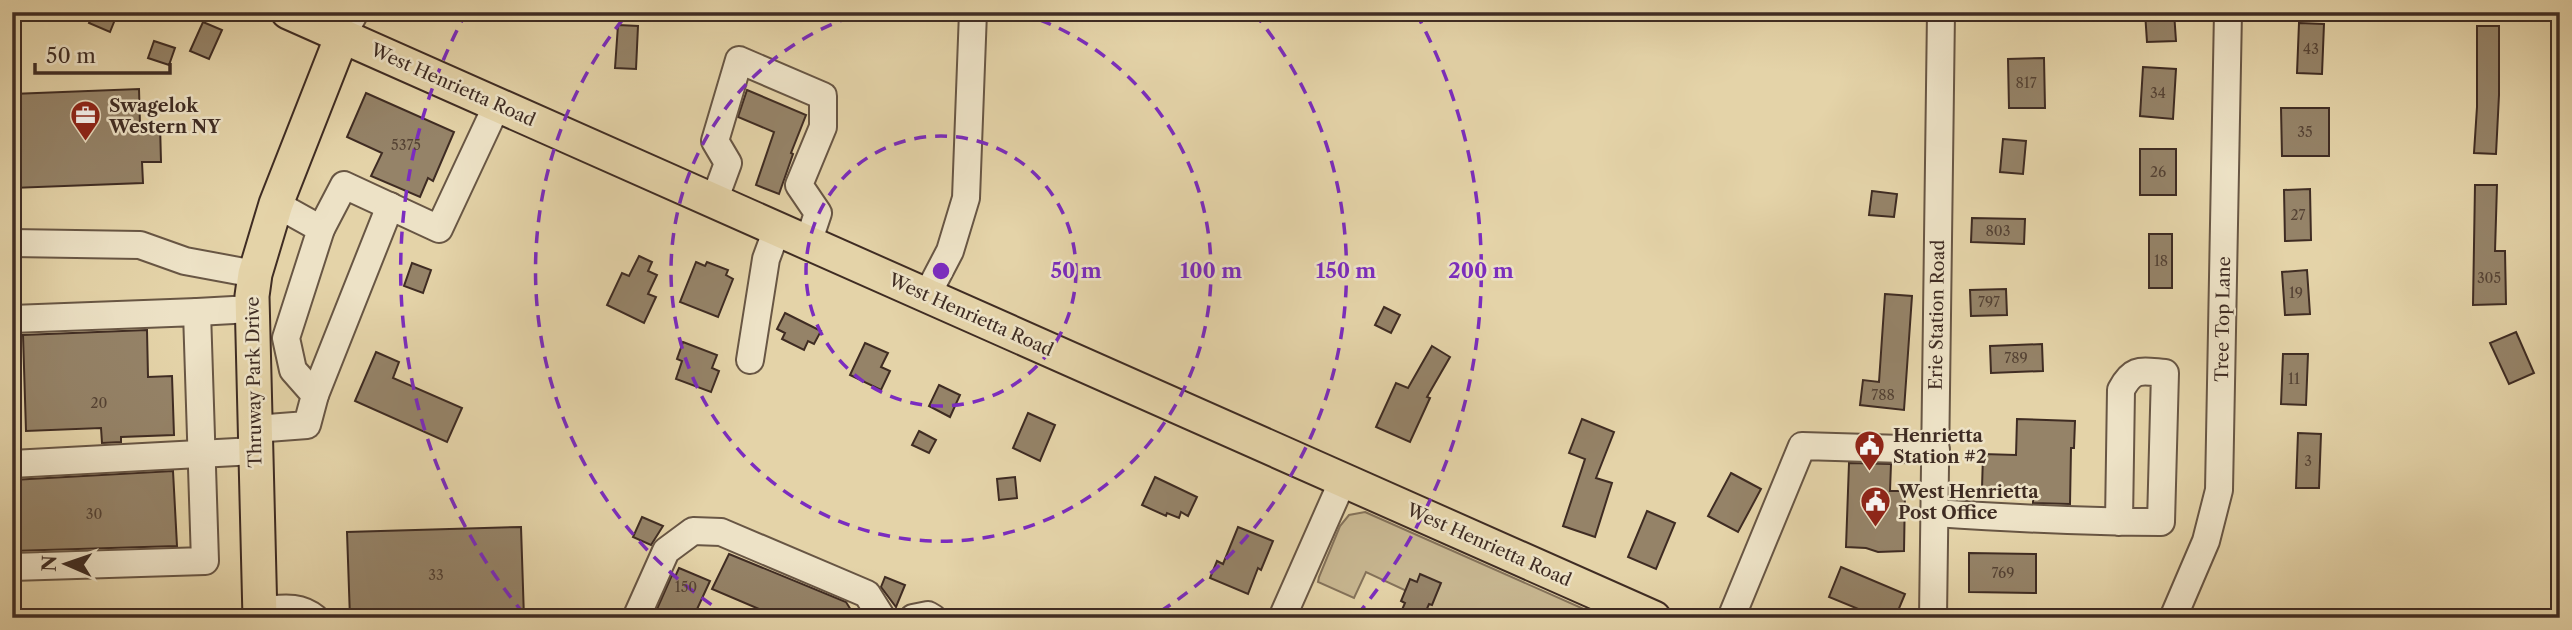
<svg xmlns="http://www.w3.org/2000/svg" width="2572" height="630" font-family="'Libre Caslon Text',serif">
<rect width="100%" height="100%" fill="#e4d3a8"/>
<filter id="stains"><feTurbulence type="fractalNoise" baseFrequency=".00286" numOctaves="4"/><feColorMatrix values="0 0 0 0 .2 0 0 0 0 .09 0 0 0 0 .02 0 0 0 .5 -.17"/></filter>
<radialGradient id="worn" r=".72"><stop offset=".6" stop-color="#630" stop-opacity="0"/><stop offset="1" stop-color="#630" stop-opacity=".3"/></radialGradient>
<path fill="#c8b791" stroke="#84725a" stroke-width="2" d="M1365,512l239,106h-189l9,-19 -58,-27 -12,26 -36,-16 1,-5 21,-51 9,-11z"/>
<g fill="#958368" stroke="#3f2c23" stroke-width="2">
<path d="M94,12h24l-8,20 -21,-9z"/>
<path d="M2145,12h29l2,29 -29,1z"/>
<path d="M203,22l19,8 -13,29 -19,-8z"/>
<path d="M2299,23l25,1 -2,50 -25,-1z"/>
<path d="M618,25l20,1 -2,43 -21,-1z"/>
<path d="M2477,26h22v69l-3,59 -22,-1 3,-46z"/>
<path d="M154,41l21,7 -6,17 -21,-7z"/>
<path d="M2044,58l1,50h-36l-1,-49z"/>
<path d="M2143,67l33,2 -3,50 -33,-3z"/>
<path d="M139,89l1,36 20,-1 1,38h-19l1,21 -131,5v-94z"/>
<path d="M747,90l59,25 -15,38 2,1 -14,40 -23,-9 18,-53 -36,-15z"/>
<path d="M366,93l88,39 -21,49 -5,-3 -8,19 -49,-21 11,-23 -35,-16z"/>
<path d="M2281,108h48v48h-47z"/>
<path d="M2003,139l23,2 -3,33 -23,-2z"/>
<rect x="2140" y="149" width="36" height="46"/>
<path d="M2475,185h22l-2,66h10l1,53 -33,1z"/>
<path d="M2310,189l1,51 -26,1 -1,-51z"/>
<path d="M1872,191l25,3 -3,23 -25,-2z"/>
<path d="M1972,218l53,1 -1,25 -53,-2z"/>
<rect x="2149" y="234" width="23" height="54"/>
<path d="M639,256l13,6 -4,9 9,4 -9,19 8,3 -12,26 -37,-18 15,-32 7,3z"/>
<path d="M696,262l9,4 2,-4 21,8 -2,5 7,4 -15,38 -38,-15z"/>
<path d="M412,263l19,7 -8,23 -19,-7z"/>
<path d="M2307,270l3,44 -25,1 -3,-43z"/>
<path d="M2006,289l1,26 -36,1 -1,-26z"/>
<path d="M1885,294l27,2 -8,114 -44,-5 3,-25 16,2z"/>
<path d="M1384,307l16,8 -9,18 -16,-8z"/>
<path d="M785,313l36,18 -7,13 -6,-3 -4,9 -22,-11 3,-6 -8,-4z"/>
<path d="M147,330l1,47 24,-1 2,59 -53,2v5l-19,1 -1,-15 -75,3 -3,-96z"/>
<path d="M2516,332l18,41 -25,11 -19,-41z"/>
<path d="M683,342l34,13 -5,13 7,3 -8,21 -35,-13 6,-18 -5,-2z"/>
<path d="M865,343l23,10 -7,14 9,4 -9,19 -31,-15z"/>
<path d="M2042,344l1,27 -52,2 -1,-27z"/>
<path d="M1432,346l18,11 -23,40 3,1 -20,44 -34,-15 20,-44 12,5z"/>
<path d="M376,352l23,10 -6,16 69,30 -15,34 -92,-41z"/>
<path d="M2283,354h25l-2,51 -25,-1z"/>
<path d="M939,385l21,10 -10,22 -21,-11z"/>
<path d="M1028,413l27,12 -15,36 -27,-13z"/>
<path d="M1582,419l32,13 -18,46 16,5 -17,54 -32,-11 22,-67 -16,-6z"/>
<path d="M2017,419l58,2 -1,27h-3l-1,56 -37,-1v-13l-51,-1 1,-35 33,1z"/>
<path d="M919,431l17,9 -7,13 -17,-8z"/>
<path d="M2298,433l23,1 -2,54h-23z"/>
<path d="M1849,463l42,1 -1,27h15l-1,60 -26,1 -12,-4 -20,-1z"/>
<path d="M173,471l4,75 -165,5v-71z"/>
<path d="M1731,473l30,16 -23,43 -30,-16z"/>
<path d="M1015,477l2,21 -18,2 -2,-21z"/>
<path d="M1155,477l42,20 -9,19 -7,-4 -2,6 -12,-5 -1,3 -24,-11z"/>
<path d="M1647,511l28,12 -19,46 -28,-12z"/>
<path d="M642,517l21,9 -12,19 -18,-8z"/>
<path d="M521,527l3,91h-174l-3,-86z"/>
<path d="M1238,527l35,14 -12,29 -3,-2 -10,26 -38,-16 7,-17 6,3z"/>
<path d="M1969,553l67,1v39l-67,-1z"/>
<path d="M729,554l117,48 10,16h-76l-68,-29z"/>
<path d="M1841,567l64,27 -10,24h-37l3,-8 -32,-13z"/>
<path d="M679,568l31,13 -17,37h-40l19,-43 3,2z"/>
<path d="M1420,574l21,9 -9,22 -3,-1 -6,14h-7l-15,-6 4,-9 -4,-2 9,-22 7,3z"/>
<path d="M885,577l20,8 -9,22 -15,-20z"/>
</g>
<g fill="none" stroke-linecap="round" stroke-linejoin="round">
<defs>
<g id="minor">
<path d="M342,36l13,-24"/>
<path d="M714,201l14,-38 -13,-22 24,-81 84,36v31l-24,58 19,28 -10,30"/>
<path d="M321,229l23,-44 95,44 58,-124"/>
<path d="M12,243l128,2 45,16 70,13"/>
<path d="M927,295l23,-44 16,-53 7,-186"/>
<path d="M197,312l54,-3"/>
<path d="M12,319l185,-7 8,249 -193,6"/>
<path d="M750,360l16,-101 11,-30"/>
<path d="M315,395l75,-189"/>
<path d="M254,429l53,-4 8,-30 -22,-25 -7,-32 35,-109 -45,-25"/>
<path d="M12,464l243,-13"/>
<path d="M1935,513c75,5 150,9 226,9l4,-149c-24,-2 -32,-6 -44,17l-2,132"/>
<path d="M260,610c20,-1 38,-6 55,8"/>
<path d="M636,618l30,-67 27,-20 28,1 146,62 15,24"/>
<path d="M913,618l15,-3 5,3"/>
<path d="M1282,618l61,-138"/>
<path d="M1731,618l71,-172 134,4"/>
<path d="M1933,618l8,-606"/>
<path d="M2173,618l33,-77 13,-51 9,-478"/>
</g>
<g id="major">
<path d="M288,12l1366,606"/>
<path d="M260,618l-8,-322 3,-22 21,-70 66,-168"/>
</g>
</defs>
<use href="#minor" stroke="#685644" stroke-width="30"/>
<use href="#major" stroke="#3f2c23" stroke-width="37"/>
<use href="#minor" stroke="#ede2c6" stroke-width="26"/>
<use href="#major" stroke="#e4d3a8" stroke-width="33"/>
</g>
<g fill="none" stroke="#7b2cbf" stroke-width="3.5" stroke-dasharray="12 9">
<circle cx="941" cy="271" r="135"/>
<path d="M1020 13A270 270 0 1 1 862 13"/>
<path d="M729 616A405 405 0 0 1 628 13M1254 13A405 405 0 0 1 1153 616"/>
<path d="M524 614A540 540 0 0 1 466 13M1416 13A540 540 0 0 1 1358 614"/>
</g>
<defs>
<symbol id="office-pin" viewBox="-11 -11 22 30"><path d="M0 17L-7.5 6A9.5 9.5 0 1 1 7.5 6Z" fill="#8f2418" stroke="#ede2c6"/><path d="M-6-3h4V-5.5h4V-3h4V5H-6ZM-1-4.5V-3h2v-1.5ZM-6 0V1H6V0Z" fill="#fff"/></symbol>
<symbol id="civic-pin" viewBox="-11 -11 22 30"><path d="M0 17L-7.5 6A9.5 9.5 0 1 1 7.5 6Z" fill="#8f2418" stroke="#ede2c6"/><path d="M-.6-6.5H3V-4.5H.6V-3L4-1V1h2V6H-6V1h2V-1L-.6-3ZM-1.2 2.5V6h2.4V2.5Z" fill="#fff"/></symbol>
</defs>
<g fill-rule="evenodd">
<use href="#office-pin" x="68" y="98" width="35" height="47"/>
<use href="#civic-pin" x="1852" y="428" width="35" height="47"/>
<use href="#civic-pin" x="1858" y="484" width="35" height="47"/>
</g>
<g text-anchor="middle" stroke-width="5" stroke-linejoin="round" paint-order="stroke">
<g font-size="14" fill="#544234">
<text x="2311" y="54">43</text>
<text x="2026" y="88">817</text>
<text x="2158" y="98">34</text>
<text x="2305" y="137">35</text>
<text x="406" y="150">5375</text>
<text x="2158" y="177">26</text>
<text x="2298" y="220">27</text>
<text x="1998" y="236">803</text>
<text x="2161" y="266">18</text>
<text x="2489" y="283">305</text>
<text x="2296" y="298">19</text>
<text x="1989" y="307">797</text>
<text x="2016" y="363">789</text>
<text x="2294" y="384">11</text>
<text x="1883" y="400">788</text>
<text x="99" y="408">20</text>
<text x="2308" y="466">3</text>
<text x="94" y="519">30</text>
<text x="2003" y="578">769</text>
<text x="436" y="580">33</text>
<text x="686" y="592">150</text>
</g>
<g font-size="18" fill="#3f2c23" stroke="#ede2c6">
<text transform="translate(453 85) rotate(24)" y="6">West Henrietta Road</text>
<text transform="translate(971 315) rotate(24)" y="6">West Henrietta Road</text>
<text transform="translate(1937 315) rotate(-89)" y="6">Erie Station Road</text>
<text transform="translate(2223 319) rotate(-89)" y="6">Tree Top Lane</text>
<text transform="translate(254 382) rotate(-91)" y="6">Thruway Park Drive</text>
<text transform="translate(1489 545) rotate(24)" y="6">West Henrietta Road</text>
</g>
<g font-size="18" font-weight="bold" fill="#3f2c23" stroke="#ede2c6" text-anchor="start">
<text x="109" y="112">Swagelok<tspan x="109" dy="21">Western NY</tspan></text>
<text x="1893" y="442">Henrietta<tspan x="1893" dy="21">Station #2</tspan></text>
<text x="1898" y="498">West Henrietta<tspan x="1898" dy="21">Post Office</tspan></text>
</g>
</g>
<circle cx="941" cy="271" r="10" fill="#7b2cbf" stroke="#ede2c6" stroke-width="3.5"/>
<g font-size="21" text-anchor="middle" font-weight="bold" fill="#7b2cbf" stroke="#ede2c6" stroke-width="5" stroke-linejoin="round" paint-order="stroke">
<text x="1076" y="278">50 m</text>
<text x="1211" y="278">100 m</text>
<text x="1346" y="278">150 m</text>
<text x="1481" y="278">200 m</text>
</g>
<rect width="2572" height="630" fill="none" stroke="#e4d3a8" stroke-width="42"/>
<rect x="14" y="14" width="2544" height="602" fill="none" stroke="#3f2c23" stroke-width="3.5"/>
<rect x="21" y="21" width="2530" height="588" fill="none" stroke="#3f2c23" stroke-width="2"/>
<g transform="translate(66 564) rotate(272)" stroke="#ede2c6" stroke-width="5" paint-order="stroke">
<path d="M0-5L12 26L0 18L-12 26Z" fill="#3f2c23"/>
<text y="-10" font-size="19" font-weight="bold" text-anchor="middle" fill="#3f2c23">N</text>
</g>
<path d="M35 63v10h135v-10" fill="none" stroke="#3f2c23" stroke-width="3.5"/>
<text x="46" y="63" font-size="21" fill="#3f2c23" stroke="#ede2c6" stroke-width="5" paint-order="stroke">50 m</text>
<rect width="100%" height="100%" filter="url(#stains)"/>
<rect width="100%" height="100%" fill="url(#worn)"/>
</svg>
